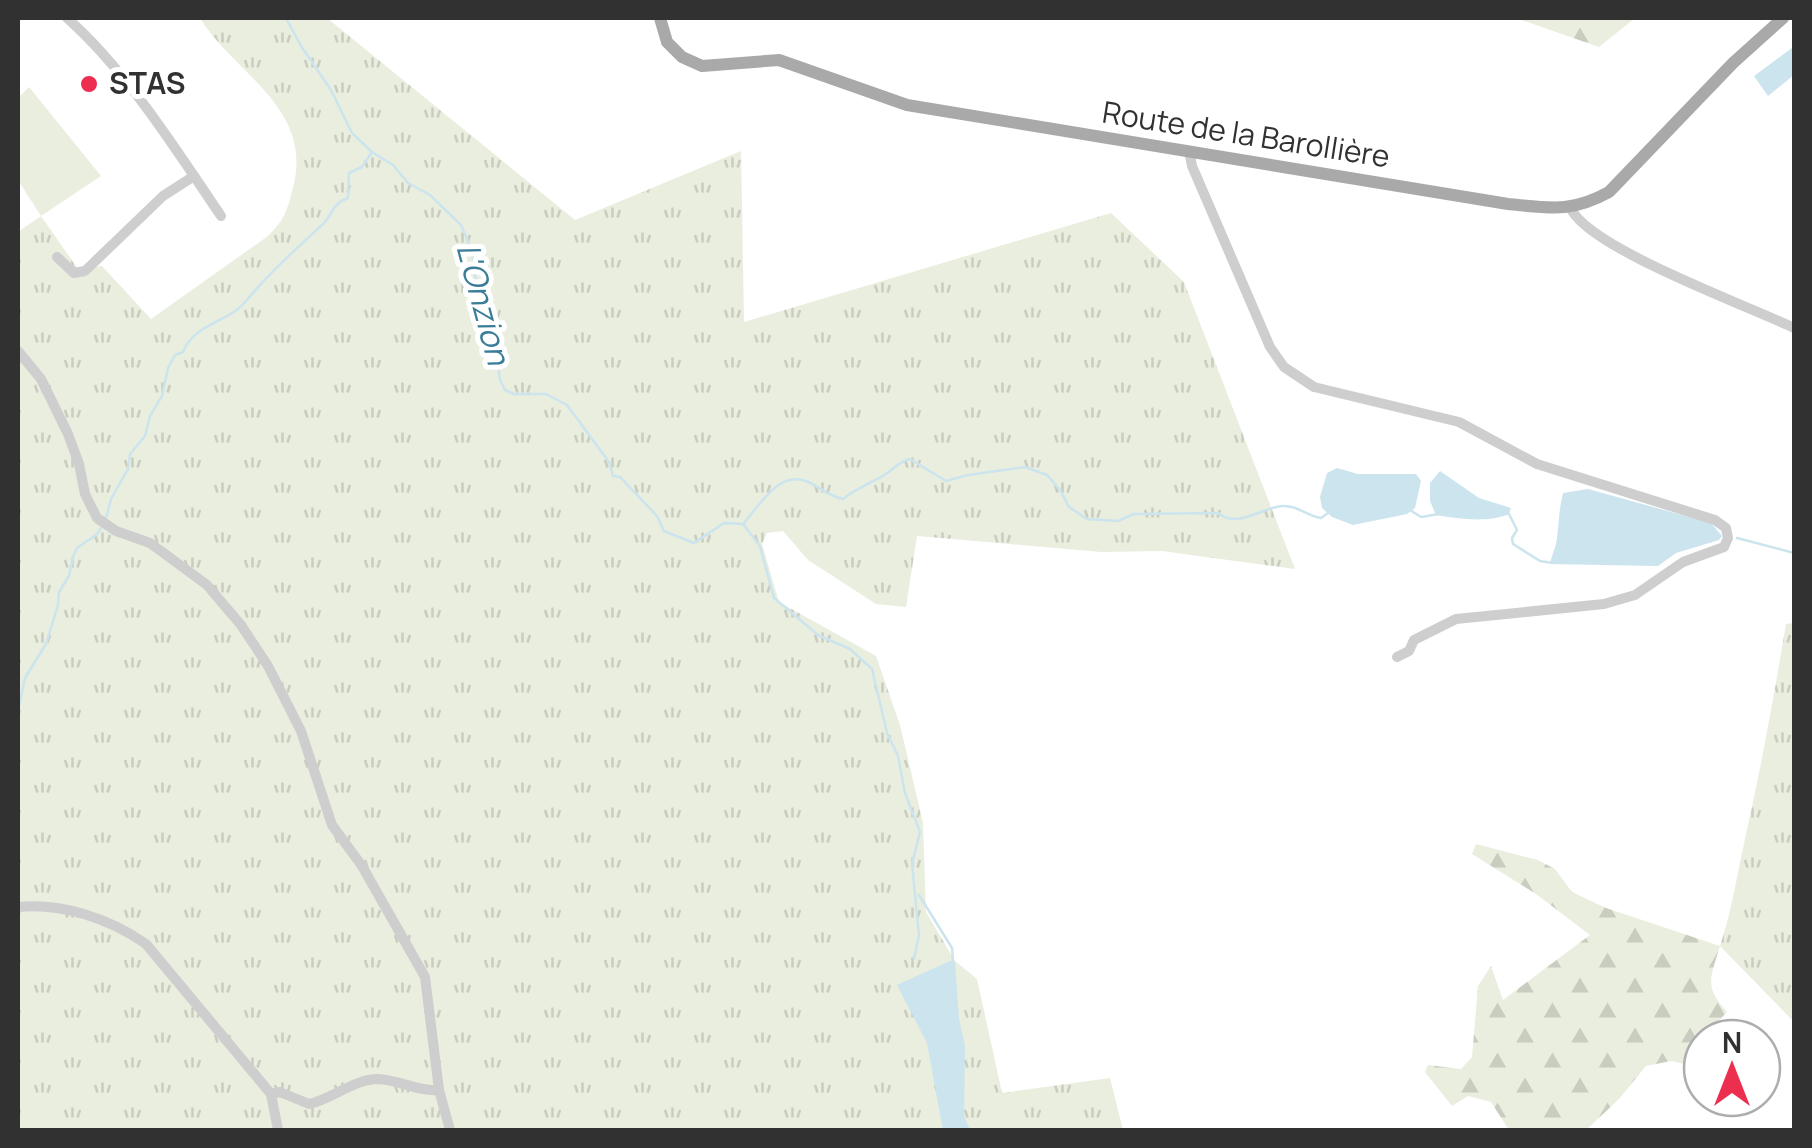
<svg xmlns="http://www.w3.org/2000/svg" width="1812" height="1148" font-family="Manrope,sans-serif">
<defs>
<pattern id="grass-tufts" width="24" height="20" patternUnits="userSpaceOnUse" patternTransform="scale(2.5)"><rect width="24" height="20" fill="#e9eedf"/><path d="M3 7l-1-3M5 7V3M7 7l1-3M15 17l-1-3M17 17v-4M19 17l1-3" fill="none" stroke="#c8cdc0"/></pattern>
<pattern id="forest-firs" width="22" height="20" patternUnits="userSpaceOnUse" patternTransform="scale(2.5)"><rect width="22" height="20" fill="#e9eedf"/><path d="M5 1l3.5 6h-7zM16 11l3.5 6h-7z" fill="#c8cdc0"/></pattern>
</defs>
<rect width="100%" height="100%" fill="#fff"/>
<g fill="url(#grass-tufts)">
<path d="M200,18h127l248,202 166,-69 3,171 367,-109 73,69 111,287 -133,-18 -61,1 -184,-16 -11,71 -30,-3 -68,-44 -25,-29 -16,2 -5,11 17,58 97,54 24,69 23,98 3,89 29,49 22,18 25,114 108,-15 13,52h-1105v-898l23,-16 37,53 24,-3 49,53 117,-83c17,-17 19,-25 25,-48 21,-81 -58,-113 -93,-170z"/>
<path d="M1794,623v399l-74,-76c12,-36 17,-71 25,-107 16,-71 29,-143 41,-215z"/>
</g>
<g fill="url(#forest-firs)">
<path d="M1516,18h119l-36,29z"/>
<path d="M1476,844l62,16 17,9 17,23 34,16 114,38c-9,31 -17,40 7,66l-18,19 5,7h-12v30l-31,-7 -25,5 -27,33 -33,31h-77l-18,-28 -23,-6 -16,10 -27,-34 3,-7 33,4 11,-12 6,-71 13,-20 12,34 87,-65 -54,-41 -64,-40z"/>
</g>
<path fill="#e9eedf" d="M29,87l72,89 -60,40 -23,-36v-82z"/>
<g fill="#cbe4ee">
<path d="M1792,48l2,27 -26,21 -14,-20z"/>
<path d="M1337,468l21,6h58l5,7 -6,27 -8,6 -54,11 -21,-8 -10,-9 -2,-11 7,-24z"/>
<path d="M1440,471l39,27 32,10 -2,6c-21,9 -49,5 -73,1l-6,-14v-18z"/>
<path d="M1588,489l123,34 11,13 -3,4 -43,13 -18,13 -108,-2c2,-10 6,-16 7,-26 2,-15 2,-30 6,-45z"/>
<path d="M950,961l5,1 4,57 6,27 -1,70 6,14h-27l-16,-87 -30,-58z"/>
</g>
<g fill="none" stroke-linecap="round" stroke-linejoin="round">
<g stroke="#cbe4ee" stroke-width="2.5">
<path d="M286,18l15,28 30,44 21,43 20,19 21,13 15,18 22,12 31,30 11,26 9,69 14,24 5,36 5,10 9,4h32l21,11 42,57 4,14 7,1 37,39 7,15 30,12 30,-20 19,1 17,22 14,52 44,37 32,14 22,20 15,64 11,23 7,37 15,39 -8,32 7,71 -5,24"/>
<path d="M1410,510l11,7 18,-3"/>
<path d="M1506,513l3,1 8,16 -5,8 1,6 27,17 13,2"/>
<path d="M106,518l5,-19 17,-30 2,-15 15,-18 5,-20 12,-20 6,-28 7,-13 8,-3c11,-29 46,-29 64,-52 23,-28 49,-51 76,-76 10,-9 8,-20 25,-26l1,-25 13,-6 10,-15"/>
<path d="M744,523c19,-22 38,-58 70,-38 10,6 18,12 29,14 13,-10 25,-15 38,-22 12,-6 16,-15 29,-18l36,22 22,-6 57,-8 22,8 13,15 9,17 18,12 31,2 16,-7 84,-1c20,16 42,-5 64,-7 16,-1 24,10 39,12l7,-5"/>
<path d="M1737,538l57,15"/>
<path d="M18,711l7,-33 21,-34 12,-39 1,-13 10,-16 4,-19 4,-9 19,-13 5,-7"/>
<path d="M919,895l33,53 1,14"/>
</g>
<g stroke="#cecece" stroke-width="10">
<path d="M67,18c59,52 110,133 154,198"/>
<path d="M1189,151l3,15 78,181 14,20 30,20 145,35 78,42 178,56 11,8 2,10 -4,9 -41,15 -48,33 -31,9 -148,15 -42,21 -5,11 -12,6"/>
<path d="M1570,207c17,41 179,99 224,121"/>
<path d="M57,257l17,16 11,-2 78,-75 31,-20"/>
<path d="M18,351l23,28 27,55 11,30 6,30 12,24 19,13 34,12 57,42 34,40 27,41 33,65 31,94 30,41 63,111 14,113 11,40"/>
<path d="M18,907c44,-4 91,11 128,37l125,150"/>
<path d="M271,1094l9,-2 29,12c23,-5 44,-24 67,-25 22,0 41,13 63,11"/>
<path d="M271,1094l7,36"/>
</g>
<path stroke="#a9a9a9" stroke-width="12" d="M660,18l7,24 15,15 20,9 77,-6 128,45 601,99c42,4 63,9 101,-12l124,-129 50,-45"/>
</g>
<circle fill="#ec2f4f" stroke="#fff" stroke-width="4" cx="89" cy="84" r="10"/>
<g text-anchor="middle" stroke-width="10" stroke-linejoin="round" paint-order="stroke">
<g font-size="30" font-weight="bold" fill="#313131" stroke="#fff" text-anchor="start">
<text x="109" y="94">STAS</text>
</g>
<g font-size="30" fill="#313131" stroke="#fff">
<text transform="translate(1246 135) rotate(9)" y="10">Route de la Barollière</text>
</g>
<g font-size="32" font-style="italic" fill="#3b7d98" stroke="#fff">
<text transform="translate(483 304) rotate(75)" y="11">L'Onzion</text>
</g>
</g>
<rect width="1812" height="1148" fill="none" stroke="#313131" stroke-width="40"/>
<g transform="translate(1732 1068)"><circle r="48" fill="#ffffff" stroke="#adadad" stroke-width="2.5"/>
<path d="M0-8L18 38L0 25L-18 38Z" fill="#ec2f4f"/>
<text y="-15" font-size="28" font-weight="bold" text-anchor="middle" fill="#313131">N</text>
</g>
</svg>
